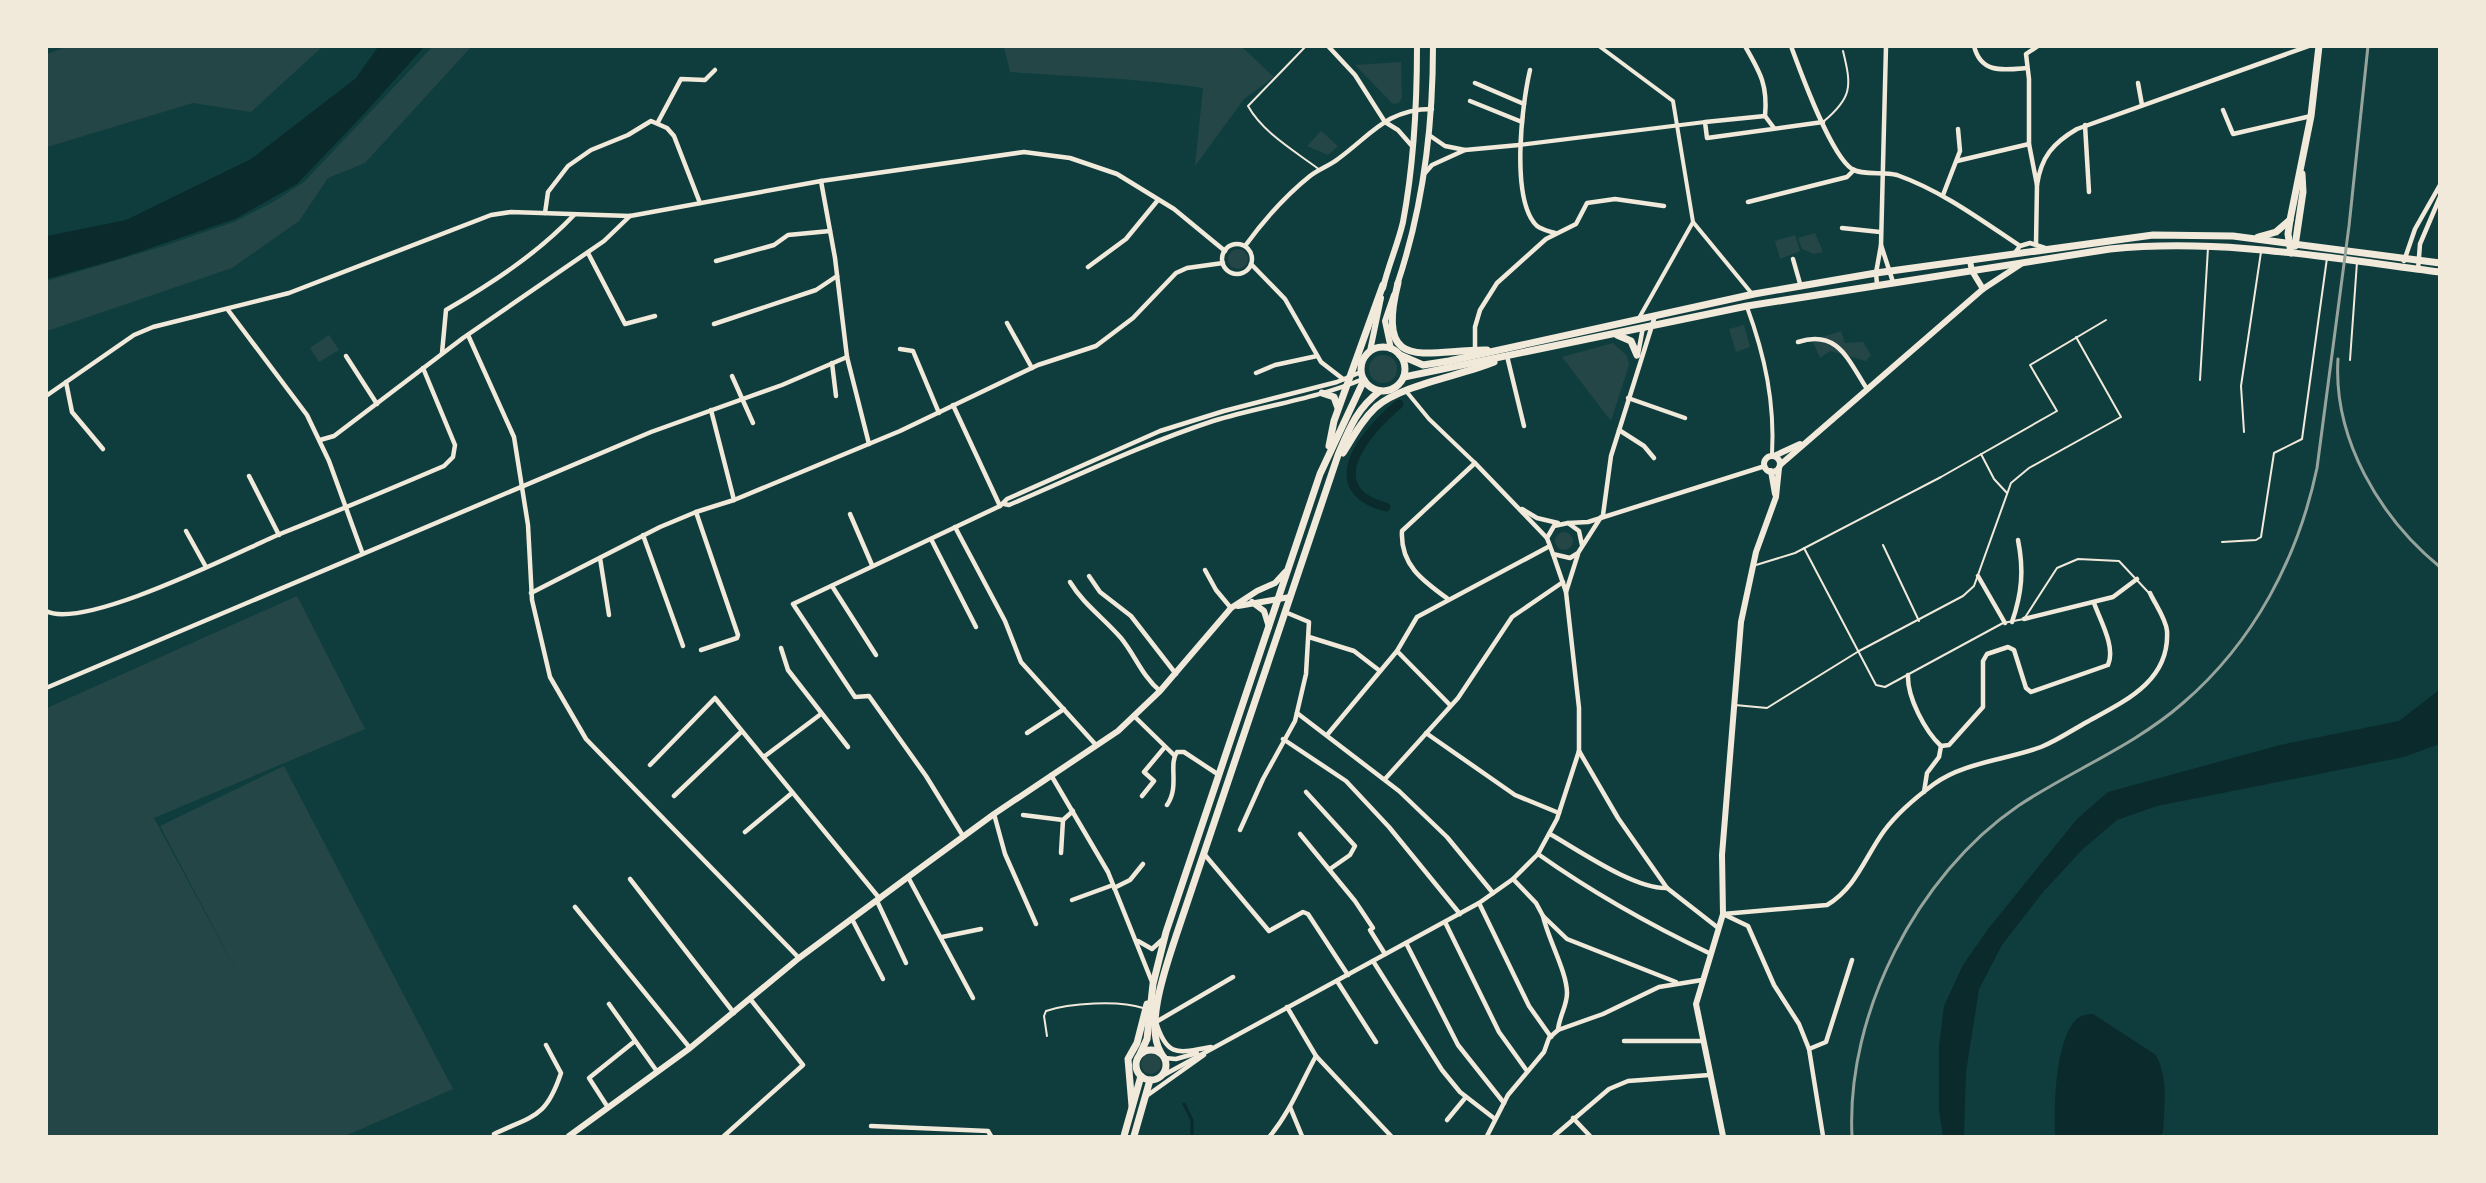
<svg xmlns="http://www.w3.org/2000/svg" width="2486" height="1183" font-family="'Nunito Sans',sans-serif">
<rect width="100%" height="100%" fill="#0f3d3e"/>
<g fill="#244646">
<path d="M433,46l38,1 -106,116 -37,15 -29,43 -67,47 -185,63v-50l117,-35 70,-24 39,-20 31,-20z"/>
<path d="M66,47v-1l256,1 -71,65 -58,-9 -146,44v-93z"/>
<path d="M1004,47h238l32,30 -30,22 -49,67 8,-78c-64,-10 -128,-11 -193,-16z"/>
<path d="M1401,62l1,35 -3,6 -6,1 -38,-39z"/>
<path d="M1321,131l17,15 -10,9 -21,-9z"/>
<path d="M1815,233l8,19 -9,2 -12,-5 -4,-11z"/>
<path d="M1795,235l5,16 -20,8 -5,-18z"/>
<circle cx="1238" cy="259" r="10"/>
<path d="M1744,325l6,22 -14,5 -7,-23z"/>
<path d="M1841,331l4,12 18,-1 8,13 -5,6 -36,-10 -10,7 -8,-18z"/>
<path d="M329,335l10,15 -20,12 -9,-14z"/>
<path d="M1613,343l14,13 2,9 -18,56 -49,-64z"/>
<circle cx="1383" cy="369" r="14"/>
<circle cx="1564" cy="541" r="9"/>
<path d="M297,596l68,133 -211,89 89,165 -83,-157 124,-60 169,323 -108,47h-298v-428z"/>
<circle cx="1151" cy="1064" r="10"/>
</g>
<g fill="#0a2a2b">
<path d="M378,47h46l-61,68 -66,69 -62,35 -117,40 -71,20v-43l79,-16 125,-61 105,-81z"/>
<path d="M2439,690v54l-35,13 -247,49 -40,14 -34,29 -40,43 -41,53 -23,44 -13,83 -2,64h-21l-4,-26v-64l5,-40 19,-41 25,-36 89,-110 31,-27 172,-47 119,-24z"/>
<path d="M2093,1014l63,41c13,25 8,51 7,78l-4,3h-104c-1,-30 0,-88 18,-113 5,-7 13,-9 20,-9z"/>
</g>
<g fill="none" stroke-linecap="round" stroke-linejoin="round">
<path stroke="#0a2a2b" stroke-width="3" d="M1184,1104l8,16v16"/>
<path stroke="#0a2a2b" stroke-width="9" d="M1386,507c-69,-18 -20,-76 13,-103"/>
<g stroke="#f1e9da" stroke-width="2">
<path d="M1306,46l-58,60c15,27 48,46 72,64"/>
<path d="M1823,122c29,-24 29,-35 20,-71"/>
<path d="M2350,360l7,-98"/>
<path d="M2200,380l8,-132"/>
<path d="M2244,432l-3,-46 20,-134"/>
<path d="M1981,454l13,25 13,14"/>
<path d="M2222,542l34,-2 5,-3 13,-84 28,-14 25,-181"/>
<path d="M1883,545l36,76"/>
<path d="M1804,548l72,137 9,2 118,-64 21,-4 33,-51 21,-9 41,2 30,32"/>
<path d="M1756,565l39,-12 146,-76 116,-66 -27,-46 76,-45"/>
<path d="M1735,705l32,3 92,-57 104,-55 11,-10 37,-103 18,-15 92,-51 -45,-80"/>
<path d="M1047,1036l-3,-20 2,-5c23,-8 73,-11 97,-3"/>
</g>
<g stroke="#f1e9da" stroke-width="4">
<path d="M1599,46l74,55 20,121"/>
<path d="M1519,145l186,-23"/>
<path d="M1693,222l60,73"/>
<path d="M1747,307c18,49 28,96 25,148"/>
<path d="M1639,318l54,-96"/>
<path d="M1406,391l23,28 46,44"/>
</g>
<g stroke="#f1e9da" stroke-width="4.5">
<path d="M1328,46l27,29 30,47 13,8 14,16"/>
<path d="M1745,46c15,26 23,39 20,70"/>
<path d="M1791,46c10,27 39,108 61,123 11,7 32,2 45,6 45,16 84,45 123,71"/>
<path d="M1974,46c7,28 29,24 52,22"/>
<path d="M1530,70c-8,34 -20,130 7,156 5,4 12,5 18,7"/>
<path d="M1475,83l49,21"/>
<path d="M2138,83l4,22"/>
<path d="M1470,101l52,21"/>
<path d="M2223,110l10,24 78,-18"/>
<path d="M658,122l23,-43 24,1 10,-10"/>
<path d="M2085,125l4,67"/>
<path d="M1774,128l-9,-12 -60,6 2,16 116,-16"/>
<path d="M1465,150l54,-5"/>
<path d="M1957,161l72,-17"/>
<path d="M1425,173l7,-8 33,-15 -20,-4 -16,-11"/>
<path d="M821,181l14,77 12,99 22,87"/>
<path d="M2037,185c4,-28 16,-42 40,-56l232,-83"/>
<path d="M1943,195l17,-44 -2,-22"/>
<path d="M1748,202l99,-25 7,-7"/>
<path d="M545,213l3,-21 20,-26 23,-16 37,-15 23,-14 16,7 7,8 26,67"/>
<path d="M1842,228l38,4"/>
<path d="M2036,244l1,-59 -8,-41v-65l-3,-25 12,-8"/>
<circle cx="1237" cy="259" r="15"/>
<path d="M1881,245l5,-199"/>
<path d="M1245,246c19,-26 40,-50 65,-70 9,-7 19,-10 28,-17 33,-24 49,-50 94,-50"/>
<path d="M588,253l37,71 30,-8"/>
<path d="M2014,254l6,-8 10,-3 18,6"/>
<path d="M1793,259l8,28"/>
<path d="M716,261l58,-16 14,-10 42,-4"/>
<path d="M2404,261l11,-32 25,-44"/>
<path d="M1251,264l34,35 36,63 22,17"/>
<path d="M1088,267l38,-28 32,-39"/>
<path d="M2418,270l2,-26 20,-47"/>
<path d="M1877,284l-1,-11 5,-28 12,37"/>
<path d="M228,310l79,105 22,46 33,91"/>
<path d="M1007,323l25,45"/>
<path d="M714,324l102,-34 21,-14"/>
<path d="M468,335l46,102 14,88 4,75 18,77 36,62 213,219"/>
<path d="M1798,342c40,-13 50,18 69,47"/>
<path d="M900,349l13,2 26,62"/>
<path d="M1475,350v-23l5,-17 17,-27 49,-44 30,-15 11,-21 28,-4 49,7"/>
<path d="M442,353l4,-43c46,-27 91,-56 128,-95"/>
<path d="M1638,354l5,-27"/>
<path d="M346,356l31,48"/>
<path d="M1507,356l17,70"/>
<path d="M832,363l4,33"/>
<path d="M1256,373l19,-8 42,-9"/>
<path d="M732,376l21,47"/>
<path d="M66,382l6,30 31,37"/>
<path d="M46,396l88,-61 19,-8 136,-34 202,-78 20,-3 119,4 191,-35 203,-29 46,6 47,16 57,35 51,42"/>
<path d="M1628,398l57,20"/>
<path d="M953,405l47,101 -207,98 62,93 14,-1 57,80 37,60"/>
<path d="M711,410l23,90"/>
<path d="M1619,430l25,16 10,12"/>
<path d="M320,440l14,-4 129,-98 141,-97 26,-25"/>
<path d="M249,476l30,59"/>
<path d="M1004,504l5,1c68,-29 134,-61 204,-84 49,-15 103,-22 150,-42"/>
<path d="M1000,506l7,-7 153,-68 64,-20 113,-29 24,-10"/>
<path d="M1522,509l15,9 21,5"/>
<path d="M696,512l42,123 -1,3 -36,12"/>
<path d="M850,514l22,51"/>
<path d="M1603,515l8,-59 44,-140"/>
<path d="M1568,523l20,-1 177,-56"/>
<path d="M955,527l50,94 16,41 75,83"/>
<path d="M186,531l20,36"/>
<path d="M643,535l40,111"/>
<path d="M931,539l45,88"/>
<path d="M1582,545l-3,-14 -11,-8 -14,3 -7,12 6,16 17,4 8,-5 23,-36"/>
<path d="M600,558l9,57"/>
<path d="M1205,570l11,20 15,18"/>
<path d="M1089,576l11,16 31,24 45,58"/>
<path d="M1978,576l27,47"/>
<path d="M1070,582c14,23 34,36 51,56 14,17 21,38 39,53"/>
<path d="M832,586l44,69"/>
<path d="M1566,592l12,-38"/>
<path d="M531,593l129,-66 36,-15 38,-12 166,-69 138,-66 58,-19 37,-28 43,-45 11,-5 36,-5"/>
<path d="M1448,599c-25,-18 -48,-34 -46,-68l73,-68 72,75"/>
<path d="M46,611c38,20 192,-59 234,-77 55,-22 110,-45 164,-68l9,-9 2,-12 -32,-77"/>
<path d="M2024,619l89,-22 24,-18"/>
<path d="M2012,622c10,-29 12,-52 6,-82"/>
<path d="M1309,637l45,14 26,20"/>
<path d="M781,648l7,22 60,77"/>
<path d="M1397,651l53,54"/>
<path d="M1908,675c-1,22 17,56 33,71l-2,11 -12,16 -3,19"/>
<path d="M46,688l605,-256 131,-47 65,-28"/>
<path d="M1297,713l102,78 48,46 46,56"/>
<path d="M1135,717l39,38"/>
<path d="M1027,733l37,-24"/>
<path d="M1426,733l89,62 44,18"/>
<path d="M1327,735l70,-84 20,-34 131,-70"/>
<path d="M1283,739l63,42 43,46 71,87"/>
<path d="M1941,746l8,-1 34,-38v-46l4,-7 21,-7 6,3 12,38 5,4 77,-27c8,-18 -8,-45 -14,-62"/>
<path d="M1579,751l39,67 49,70 50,39"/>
<path d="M765,756l56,-42"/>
<path d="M650,765l65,-67 165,201"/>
<path d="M1051,775l57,97 44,110"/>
<path d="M1385,779l73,-81 54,-81 51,-35"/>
<path d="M1306,792l49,54 -5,9 -20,14"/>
<path d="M674,796l67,-64"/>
<path d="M1142,796l12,-15 -10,-9 20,-24"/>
<path d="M1167,805c13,-19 1,-40 10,-53h7l35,23"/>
<path d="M994,814l11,40 31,70"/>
<path d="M1023,815l40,5 10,-9"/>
<path d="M1240,830l23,-51 32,-58 11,-47 3,-52 -24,-10"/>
<path d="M745,832l47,-39"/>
<path d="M1300,834l55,67 18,27 -3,2 15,24"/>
<path d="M1550,834c30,17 84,55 117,54"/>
<path d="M1061,853l2,-33"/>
<path d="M1538,854c55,39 112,71 173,100"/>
<path d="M1205,855l64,76 34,-19 5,2 40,61"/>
<path d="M908,877l65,121"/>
<path d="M630,879l104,134"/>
<path d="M1513,879l23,24 7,13 24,23 109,43"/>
<path d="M1114,888l16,-8 13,-16"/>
<path d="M1072,900l41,-15"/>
<path d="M877,901l29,62"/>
<path d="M1479,903l50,103 22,31"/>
<path d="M575,907l115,141"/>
<path d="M1723,914l104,-9c29,-17 38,-48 57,-74 14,-19 31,-33 50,-47 30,-22 73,-24 107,-37 15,-6 30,-16 44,-24 38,-21 85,-41 82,-92 -1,-12 -12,-27 -17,-38"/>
<path d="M1725,915l23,11 26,59 25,39 10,25 14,87"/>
<path d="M1543,916c5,23 24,56 24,77 0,13 -8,24 -9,37"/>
<path d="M852,919l31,60"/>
<path d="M1445,922l54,110 28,39"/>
<path d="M942,937l39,-8"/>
<path d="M1138,941l14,8 11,-10"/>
<path d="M1406,943l52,102 46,58"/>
<path d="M1373,961l69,109 18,22 35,27"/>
<path d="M1337,981l39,61"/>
<path d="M609,1004l47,66"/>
<path d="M1287,1007l29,49 75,80"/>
<path d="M1624,1041h78"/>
<path d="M1211,1047c-33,6 -44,11 -55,-25l77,-45"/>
<path d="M1809,1049l17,-7 26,-82"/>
<path d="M1164,1058l12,1 21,-6"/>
<path d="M1162,1076l317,-173 34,-24 25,-25 19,-35 22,-68v-43l-13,-116 -13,-38"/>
<path d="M1145,1097l59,-42"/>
<path d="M607,1106l-18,-28 46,-37"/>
<path d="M1290,1107l12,29"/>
<path d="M1573,1118l17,18"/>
<path d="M1447,1120l19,-23"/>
<path d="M871,1126l117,5 3,5"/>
<path d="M494,1134c40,-19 52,-16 67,-61l-15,-28"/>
<path d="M724,1136l79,-71 -52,-65"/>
<path d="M1270,1136c20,-24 31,-53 46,-80"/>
<path d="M1487,1136l21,-41 36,-43 5,-14 9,-8 45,-16 56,-27 43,-7"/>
<path d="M1554,1136l55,-47 19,-8 81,-6"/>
</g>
<g stroke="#f1e9da" stroke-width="6">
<path d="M1970,261l2,10 11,18"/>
<path d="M1397,285c26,-77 36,-157 36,-239"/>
<path d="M1383,288c5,-22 15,-44 20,-66 11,-58 14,-117 14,-176"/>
<path d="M1391,349l-6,-28 9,-26"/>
<path d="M1370,351l11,-53"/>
<path d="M1774,456l26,-12"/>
<circle cx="1772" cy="464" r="8"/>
<path d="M1780,465l203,-176 38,-25"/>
<path d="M1771,471l4,23"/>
<path d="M1252,602l12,9 5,16"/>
<path d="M1238,606l52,-9"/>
<path d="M569,1136l121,-88 109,-90 109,-81 86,-63 124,-83 42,-40 71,-83 26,-17 18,-8 10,-11"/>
<path d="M1723,1136l-27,-132 27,-90 -1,-59 19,-233 15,-70 20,-55 3,-29"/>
</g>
<g stroke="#f1e9da" stroke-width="7">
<path d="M2258,237l18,-5 14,-12"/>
<path d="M2295,246l8,-54 -1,-18"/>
<path d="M2291,253l-3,-19 2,-14 21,-104 8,-70"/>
<path d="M1398,283c-24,94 30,66 89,67"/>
<path d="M1617,335l14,6 6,14"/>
<circle cx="1383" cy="369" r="22"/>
<path d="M1400,355l23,10 26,-4 305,-67 122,-21 277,-38 80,1 207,27"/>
<path d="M1404,377l343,-71 363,-57c112,-11 219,9 330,23"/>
<path d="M1322,393l12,4 4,11"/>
<path d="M1329,446l5,-25 49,-136"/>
<path d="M1343,453c10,-16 19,-33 33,-46 25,-22 84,-31 118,-45"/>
<circle cx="1151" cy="1065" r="15"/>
<path d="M1161,1053c-17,-27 6,-89 15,-117l162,-481c11,-26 19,-47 42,-64"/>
<path d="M1140,1054l7,-15 6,-55 13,-52 154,-458 44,-94"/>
<path d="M1132,1106l-4,-47 9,-16 10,-39"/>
<path d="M1124,1136l17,-60"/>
<path d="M1134,1136l16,-56"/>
</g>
<g stroke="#97a49c" stroke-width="3">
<path d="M2338,359c-5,80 42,159 102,208"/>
<path d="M1852,1136c-6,-122 65,-261 166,-330 54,-36 116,-60 165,-103 71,-61 115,-145 134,-235l32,-242 19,-180"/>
</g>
</g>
<rect width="2486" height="1183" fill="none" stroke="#f1e9da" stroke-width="96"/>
</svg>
